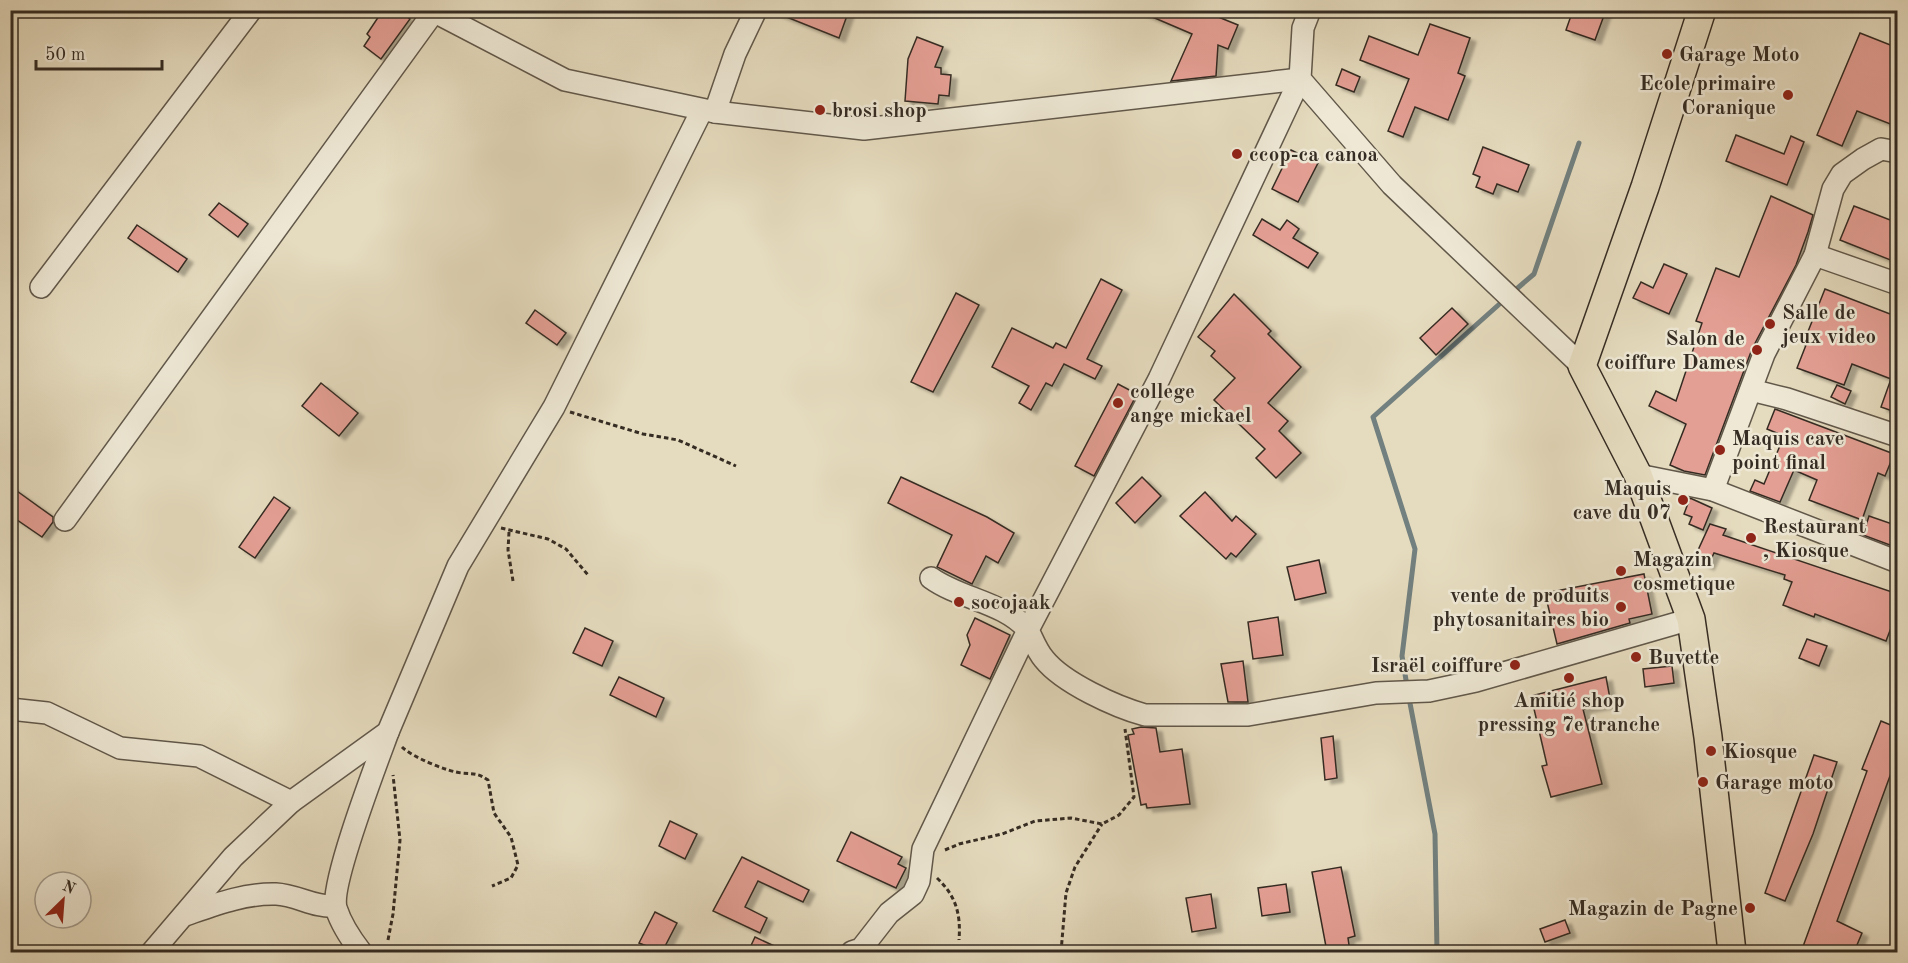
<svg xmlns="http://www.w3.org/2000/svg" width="1908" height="963" font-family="'Old Standard TT',serif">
<defs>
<filter id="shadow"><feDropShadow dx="6" dy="4" stdDeviation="1.5" flood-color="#0004"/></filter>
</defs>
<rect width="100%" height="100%" fill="#e5dbbe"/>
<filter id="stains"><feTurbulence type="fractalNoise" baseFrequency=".00333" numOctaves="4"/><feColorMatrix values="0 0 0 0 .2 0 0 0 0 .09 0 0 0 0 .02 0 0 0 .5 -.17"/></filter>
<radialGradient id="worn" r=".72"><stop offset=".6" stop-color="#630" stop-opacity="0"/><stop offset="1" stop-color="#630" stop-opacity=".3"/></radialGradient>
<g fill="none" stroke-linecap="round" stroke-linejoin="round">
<g stroke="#72807f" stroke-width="5">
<path d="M1513,292l21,-18 45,-131"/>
<path d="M1407,686l-5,-30 13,-107 -42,-132 131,-117"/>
<path d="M1409,698l26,136 2,118"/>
</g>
</g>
<g fill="#e49f94" stroke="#352c23" stroke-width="1.5" filter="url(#shadow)">
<path d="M383,10h14l13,9 -29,40 -17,-13 6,-9 -3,-3z"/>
<path d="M769,10h80l-10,28z"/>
<path d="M1201,10l37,15 -10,24 -10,-4 -2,31 -45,5 21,-47 -56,-24z"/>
<path d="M1573,10h33l-11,30 -29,-10z"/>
<path d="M1430,24l40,14 -12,35 7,3 -17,44 -33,-13 -12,30 -15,-6 21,-52 -49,-19 9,-24 49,19z"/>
<path d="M1860,33l38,15v79l-41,-16 -15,35 -25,-11z"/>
<path d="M917,37l26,10 -8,20 6,1v6l10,1 -2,21 -10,-1 -1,9 -33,-3 3,-42z"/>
<path d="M1342,69l18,8 -6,15 -18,-7z"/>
<path d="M1736,135l48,19 7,-18 13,6 -17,43 -61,-24z"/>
<path d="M1483,147l46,18 -11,27 -21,-8 -4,10 -17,-7 4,-10 -7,-3z"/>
<path d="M1291,150l27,13 -20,39 -26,-13z"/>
<path d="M1771,196l42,19 -5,17 -12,33 -44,84 -47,126 -21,-4 -14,-6 16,-41 -37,-18 7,-15 20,10 26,-78 -6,-2 20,-53 23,9z"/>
<path d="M219,203l29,21 -10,13 -29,-22z"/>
<path d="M1854,206l44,17v40l-58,-23z"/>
<path d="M1262,219l18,11 7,-10 12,9 -6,9 25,15 -10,15 -55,-33z"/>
<path d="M137,225l50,34 -9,13 -50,-34z"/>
<path d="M1664,264l23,10 -18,40 -36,-16 8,-16 12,6z"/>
<path d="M1101,279l21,11 -35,69 15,7 -7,13 -31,-15 -12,22 -6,-3 -15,27 -12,-7 10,-17 -37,-19 20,-39 41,20 3,-5 10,5z"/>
<path d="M1825,289l73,28v96l-17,-6 10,-28 -39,-15 -8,21 -47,-17 9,-23 -3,-1z"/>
<path d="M956,293l23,12 -46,87 -22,-10z"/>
<path d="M1234,294l37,37 -3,3 33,33 -33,36 20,18 -9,10 22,22 -25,25 -20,-20 9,-9 -51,-49 21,-22 -24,-22 4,-5 -17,-14z"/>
<path d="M1452,308l16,16 -32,31 -16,-17z"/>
<path d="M535,310l31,23 -9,12 -31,-22z"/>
<path d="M321,383l37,30 -19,23 -37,-30z"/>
<path d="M1118,384l19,10 -43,82 -19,-10z"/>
<path d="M1837,385l14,6 -6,13 -14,-7z"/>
<path d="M1775,409l119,45 -9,22 -7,-3 -16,47 -53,-20 8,-20 -23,-10 -14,32 -30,-11 5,-11 9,4 20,-48 -17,-7z"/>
<path d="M901,477l86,40 27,16 -16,30 -12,-7 -14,28 -35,-17 15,-32 -64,-32z"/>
<path d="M1142,477l19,19 -26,27 -19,-20z"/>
<path d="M10,486l43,31v5l-11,15 -32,-22z"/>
<path d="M1205,492l27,29 4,-5 20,18 -20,23 -5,-4 -5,6 -46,-43z"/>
<path d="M274,497l16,11 -35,50 -16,-11z"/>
<path d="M1690,498l22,10 -9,22 -14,-6 3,-7 -8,-3z"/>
<path d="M1869,516l29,10v22l-35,-13z"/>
<path d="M1710,524l16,5 -3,6 175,59v36l-7,-2 -5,13 -71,-27 -1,3 -31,-12 9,-23 -8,-3 1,-4 -71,-22 -6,13 -14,-7z"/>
<path d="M1319,560l7,33 -31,7 -8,-33z"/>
<path d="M1644,574l8,40 -23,5 1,4 -73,21 -12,-51z"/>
<path d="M1278,617l5,38 -30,4 -5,-37z"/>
<path d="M975,618l35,17 -20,44 -29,-14 9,-20 -3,-10z"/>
<path d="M585,628l28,13 -11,25 -29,-13z"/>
<path d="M1807,639l20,7 -8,20 -20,-8z"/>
<path d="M1243,661l5,41h-20l-7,-38z"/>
<path d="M1672,666l2,17 -29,4 -2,-18z"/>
<path d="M619,677l45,21 -8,19 -46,-22z"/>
<path d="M1606,677l5,27 -28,5 19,75 -51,13 -9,-31 5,-1 -16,-69z"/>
<path d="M1881,721l17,7v26l-61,167 25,12 -8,19h-53l49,-134 17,-47 -5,-2z"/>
<path d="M1141,727l15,1 4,24 22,-3 8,55 -43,4 -1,-4 -5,1 -13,-70 6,-1 -2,-5z"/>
<path d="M1333,736l4,42 -12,2 -4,-42z"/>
<path d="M1814,755l23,7 -24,72 -28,67 -20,-8z"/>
<path d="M670,821l27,13 -12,25 -26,-13z"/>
<path d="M851,832l51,25 -4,7 8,4 -10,20 -59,-27z"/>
<path d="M742,857l67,33 -6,12 -45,-21 -13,26 22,11 -7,15 -47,-22z"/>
<path d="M1341,867l14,69 -7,2 2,14h-23l-15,-80z"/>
<path d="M1286,884l4,28 -28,4 -4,-28z"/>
<path d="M1211,894l5,34 -24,4 -6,-34z"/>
<path d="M655,912l22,11 -15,29 -23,-9z"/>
<path d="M1565,920l5,13 -25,9 -5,-13z"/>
<path d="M755,937l32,15h-39z"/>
</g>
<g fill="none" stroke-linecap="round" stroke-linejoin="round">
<defs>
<g id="minor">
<path d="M431,10l134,70 150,32 149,17 436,-50"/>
<path d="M1310,10l-7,18 -3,51 92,106 190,181"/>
<path d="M1300,79l-141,300 -131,251c5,10 9,21 16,29 19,24 72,48 101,56h103l128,-22 53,-2 47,-10 215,-62"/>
<path d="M715,112l20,-58 21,-44"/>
<path d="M1815,255l83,29"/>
<path d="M41,287l210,-277"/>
<path d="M1751,390l36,9 111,37"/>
<path d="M1638,475l75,15 185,72"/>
<path d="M1713,490l51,-136 51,-99 18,-66 9,-15 21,-15 18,-10 17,3"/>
<path d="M65,520l368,-507"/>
<path d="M10,709l37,4 73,35 79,8 92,46"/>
<path d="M185,915c29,-10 60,-22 91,-21 21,1 39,14 59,12"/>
<path d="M152,952l81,-95 58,-55 97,-70 70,-166 96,-159 148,-297"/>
<path d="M361,952c-10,-13 -20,-28 -25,-44 -6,-24 41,-146 52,-176"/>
<path d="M852,952l9,-3 28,-36 24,-19 6,-13 4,-32 105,-219c-24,-28 -68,-31 -97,-52"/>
</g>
<path id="major" d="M1702,10l-57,177 -63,179 56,109 53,144 17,118 24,215"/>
</defs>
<use href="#minor" stroke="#61584a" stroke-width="24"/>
<use href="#major" stroke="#352c23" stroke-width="30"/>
<g stroke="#352c23" stroke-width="3" stroke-dasharray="4.5 3" stroke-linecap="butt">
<path d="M570,412l73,22 35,6 58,26"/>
<path d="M501,528l47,11 18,10 22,26"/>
<path d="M509,532l-1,18 5,31"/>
<path d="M402,747c10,10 46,25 60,26 12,1 16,0 26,7l6,33 17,24 7,28 -7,13 -19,8"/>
<path d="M945,850l14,-6 43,-10 33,-13 36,-3 31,6 17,-9 15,-18 -9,-68"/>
<path d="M937,878c19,18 24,36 22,62"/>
<path d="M388,940l5,-26 7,-74 -7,-65"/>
<path d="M1061,952l5,-59 9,-26 27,-43"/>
</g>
<use href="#minor" stroke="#eee8d5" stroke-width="21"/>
<use href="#major" stroke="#e5dbbe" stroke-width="27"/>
</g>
<g fill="#8f2418" stroke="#eee8d5" stroke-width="2">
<circle cx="1667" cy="54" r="6"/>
<circle cx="1788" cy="95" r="6"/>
<circle cx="820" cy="110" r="6"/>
<circle cx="1237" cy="154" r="6"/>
<circle cx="1770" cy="324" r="6"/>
<circle cx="1757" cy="350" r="6"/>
<circle cx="1118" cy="403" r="6"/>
<circle cx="1720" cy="450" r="6"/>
<circle cx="1683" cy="500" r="6"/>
<circle cx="1751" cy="538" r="6"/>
<circle cx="1621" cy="571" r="6"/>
<circle cx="959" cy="602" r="6"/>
<circle cx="1621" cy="607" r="6"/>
<circle cx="1636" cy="657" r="6"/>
<circle cx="1515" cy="665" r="6"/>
<circle cx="1569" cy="678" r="6"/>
<circle cx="1711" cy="751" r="6"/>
<circle cx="1703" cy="782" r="6"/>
<circle cx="1750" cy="908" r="6"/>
</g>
<g text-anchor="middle" stroke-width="5" stroke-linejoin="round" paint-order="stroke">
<g font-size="21" font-weight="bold" fill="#352c23" stroke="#eee8d5" text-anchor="start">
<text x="1679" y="61">Garage Moto</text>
<text x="1776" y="90" text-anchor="end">Ecole primaire<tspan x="1776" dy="24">Coranique</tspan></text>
<text x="832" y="117">brosi shop</text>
<text x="1249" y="161">ccop-ca canoa</text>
<text x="1782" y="319">Salle de<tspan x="1782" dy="24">jeux video</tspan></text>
<text x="1745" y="345" text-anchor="end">Salon de<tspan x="1745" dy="24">coiffure Dames</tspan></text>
<text x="1130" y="398">college<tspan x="1130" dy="24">ange mickael</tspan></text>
<text x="1732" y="445">Maquis cave<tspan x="1732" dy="24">point final</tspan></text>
<text x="1671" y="495" text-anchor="end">Maquis<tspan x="1671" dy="24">cave du 07</tspan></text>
<text x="1763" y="533">Restaurant<tspan x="1763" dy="24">, Kiosque</tspan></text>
<text x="1633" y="566">Magazin<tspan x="1633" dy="24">cosmetique</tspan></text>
<text x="1609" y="602" text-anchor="end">vente de produits<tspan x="1609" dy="24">phytosanitaires bio</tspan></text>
<text x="971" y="609">socojaak</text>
<text x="1648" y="664">Buvette</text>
<text x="1503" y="672" text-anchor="end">Israël coiffure</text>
<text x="1569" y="707" text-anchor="middle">Amitié shop<tspan x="1569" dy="24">pressing 7e tranche</tspan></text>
<text x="1723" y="758">Kiosque</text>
<text x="1715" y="789">Garage moto</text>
<text x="1738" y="915" text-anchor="end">Magazin de Pagne</text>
</g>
</g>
<rect width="1908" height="963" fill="none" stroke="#e5dbbe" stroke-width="36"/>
<rect x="12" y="12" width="1884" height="939" fill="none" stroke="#352c23" stroke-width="3"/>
<rect x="18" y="18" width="1872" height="927" fill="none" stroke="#352c23" stroke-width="1.5"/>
<g transform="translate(63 900) rotate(25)"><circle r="28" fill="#eee8d5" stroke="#a49d8e" stroke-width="1.5"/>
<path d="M0-4.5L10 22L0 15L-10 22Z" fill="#8f2418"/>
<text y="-9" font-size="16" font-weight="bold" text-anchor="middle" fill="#352c23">N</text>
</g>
<path d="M36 60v9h126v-9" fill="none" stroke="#352c23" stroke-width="3"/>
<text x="45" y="60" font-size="18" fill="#352c23" stroke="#eee8d5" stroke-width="4.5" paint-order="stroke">50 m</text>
<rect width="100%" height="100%" filter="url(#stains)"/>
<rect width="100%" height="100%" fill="url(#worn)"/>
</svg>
